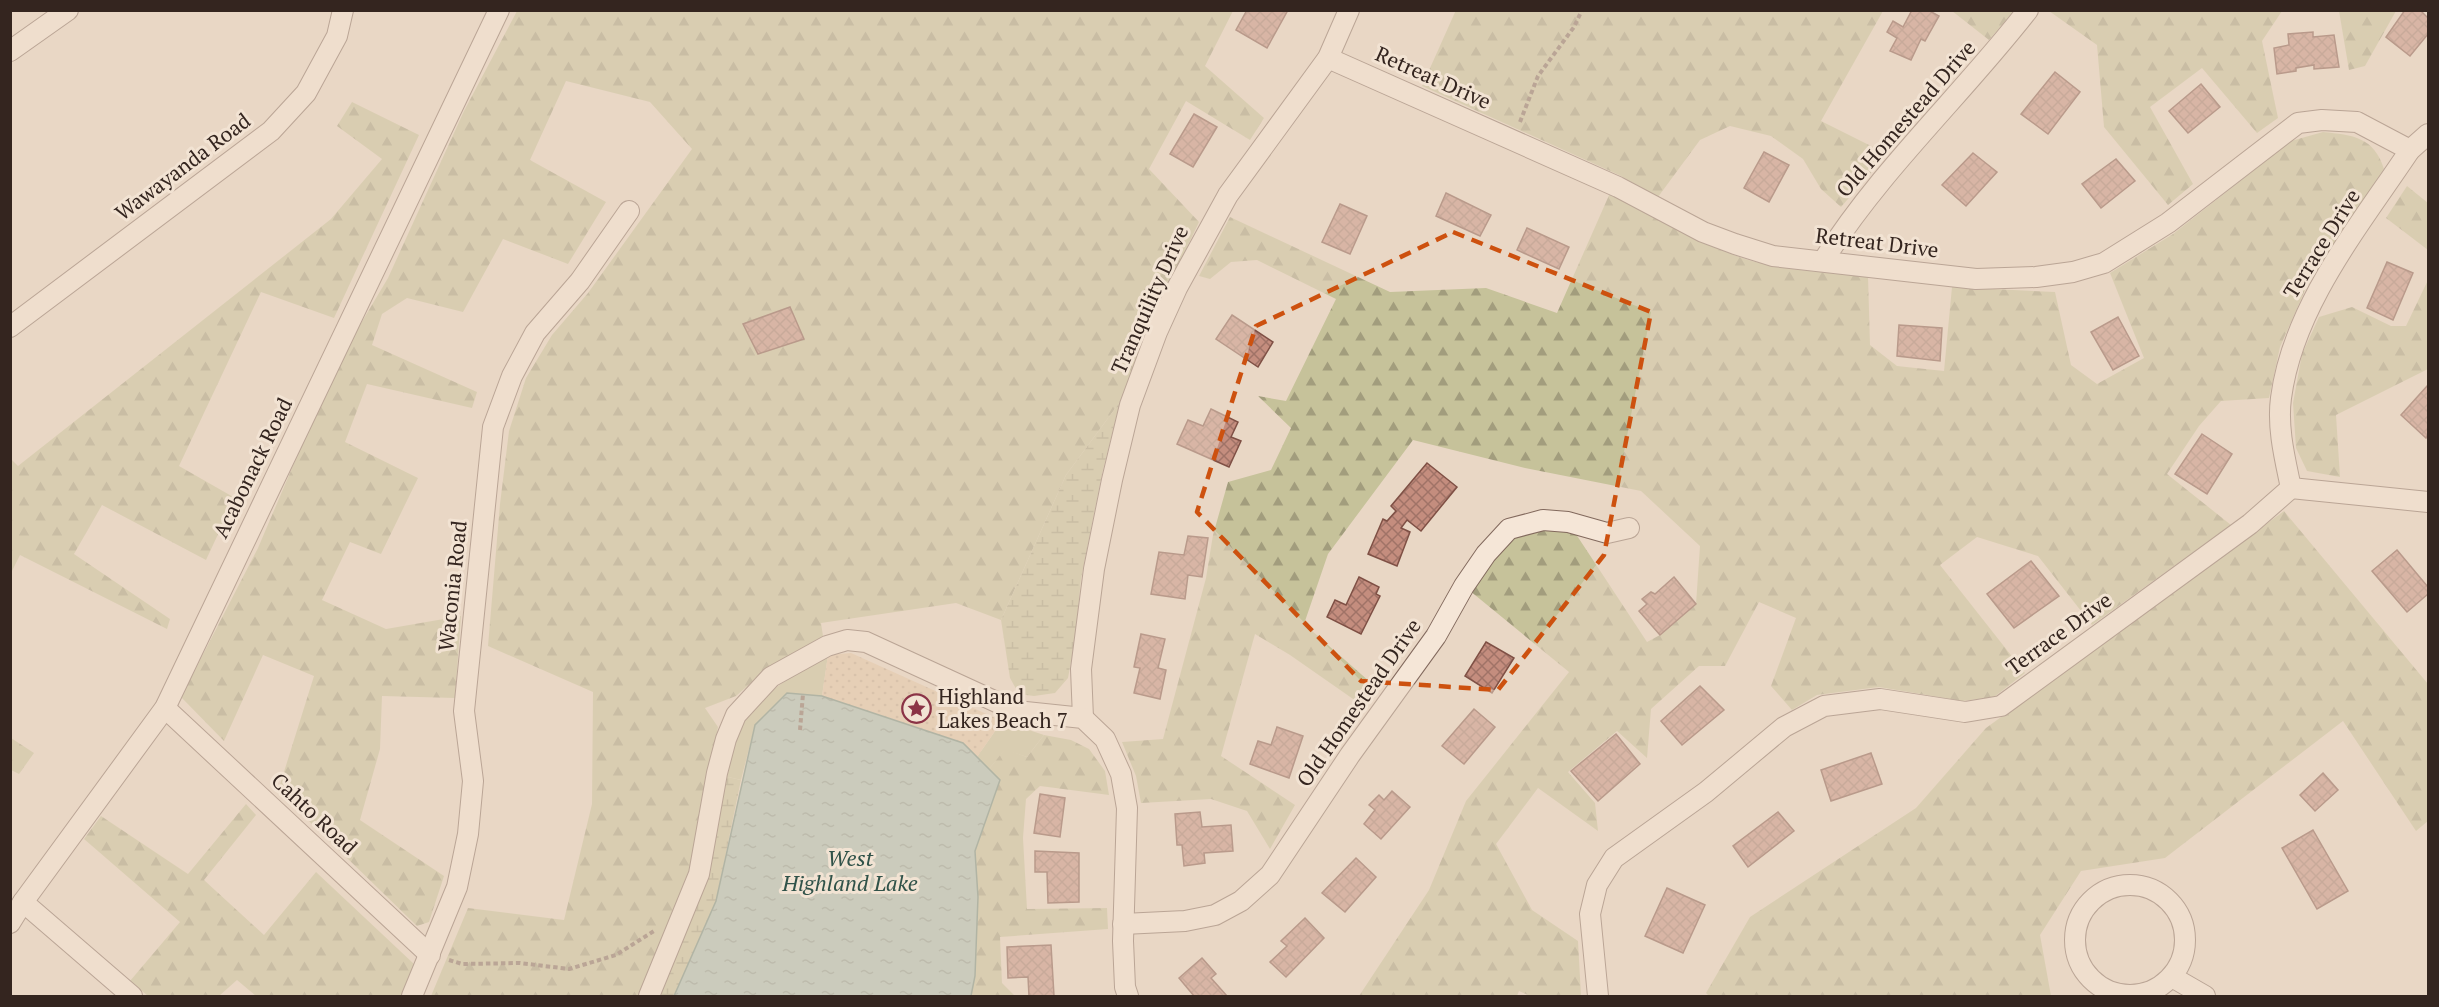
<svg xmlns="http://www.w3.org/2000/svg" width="2439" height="1007" font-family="'PT Serif',serif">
<defs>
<pattern id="forest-firs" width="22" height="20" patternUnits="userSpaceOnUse" patternTransform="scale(1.5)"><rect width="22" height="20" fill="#c6c29a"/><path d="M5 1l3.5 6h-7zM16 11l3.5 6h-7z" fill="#a29d7d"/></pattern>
<pattern id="wetland-marsh" width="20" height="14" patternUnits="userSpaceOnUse" patternTransform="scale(1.5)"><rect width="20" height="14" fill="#c6c29a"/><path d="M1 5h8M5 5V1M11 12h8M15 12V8" fill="none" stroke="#a29d7d"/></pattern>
<pattern id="sand-dots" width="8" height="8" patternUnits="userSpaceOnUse" patternTransform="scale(1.5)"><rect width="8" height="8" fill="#e3c5a4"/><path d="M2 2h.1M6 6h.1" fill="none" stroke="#c3a98d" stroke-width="1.8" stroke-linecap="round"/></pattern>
<pattern id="water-ripples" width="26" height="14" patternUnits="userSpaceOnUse" patternTransform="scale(1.5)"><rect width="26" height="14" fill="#a6bdb1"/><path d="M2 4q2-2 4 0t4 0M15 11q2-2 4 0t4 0" fill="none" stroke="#88998f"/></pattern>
<pattern id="building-cross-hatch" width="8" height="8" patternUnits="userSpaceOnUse" patternTransform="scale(1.5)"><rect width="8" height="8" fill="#c48d7e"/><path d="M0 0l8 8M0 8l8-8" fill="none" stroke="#a07367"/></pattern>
</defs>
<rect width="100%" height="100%" fill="#e9d7c5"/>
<g fill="#c6c29a">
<path d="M828,655l-6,41 -35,-3 -32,32 -14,55 -17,-4c6,-19 10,-42 21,-58 22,-29 52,-45 83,-63z"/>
<path d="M1002,721l42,14 -17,22 -22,-7 -16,19 -12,-12z"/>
</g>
<g fill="url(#forest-firs)">
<path d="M1456,10l427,1 -62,110 66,33 -46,53 -20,-18 -18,-30 -32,-23 -41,-10 -30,14 -42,57 -39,-22 -197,-89z"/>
<path d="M517,11h716l-28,55 59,52 -14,22 -64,-39 -37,68 50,53 -51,107 -28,73 -54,73 -65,145 -45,-17 -135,20 2,13 -56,33 -31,27 -31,12 13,19 -27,138 -51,131h-209l37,-88 96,12 28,-116 1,-112 -105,-46 12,-142 9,-73 17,-53 26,-43 36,-42 104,-144 -42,-47 -84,-21 -36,79 76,42 -38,62 -65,-25 -40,73 -56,-14 -25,16 -10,31 105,47 -5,16 -105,-24 -22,58 73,36 -37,76 -31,-12 -28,58 64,29 75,-13 -6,82 -73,-2 -2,53 -20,71 84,56 -15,46 -12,4 -139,-135 36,-115 -51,-21 -39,86 -43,-44 77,-149 46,-108 47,-100 37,-62 76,-167z"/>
<path d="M1952,11h62l-25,29z"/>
<path d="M2049,11h233l-20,30 16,77 -21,15 -55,-65 -52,39 43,77 -25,21 -64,-78 -7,-82z"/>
<path d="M2339,11h57l-31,55 -16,4z"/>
<path d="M352,102l67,33 -85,183 -73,-26 -82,174 56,32 -29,62 -104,-55 -28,49 96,65 -3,10 -147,-74 -9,18v-114l7,7 313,-247 51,-60 -45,-33z"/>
<path d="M2323,132c30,3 51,5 61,37l-78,119 -26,59 -11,51 -48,3 -22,25 -32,48 64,51 -139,100 -54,-69 -61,-19 -37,28 85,108 -31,24 -32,4 -83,-14 -62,8 -25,15 -21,-24 25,-68 -37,-16 -34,64h-26l-48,43 -4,49 -30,-27 -49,41 27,31 3,28 -60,-43 -42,56 36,66 46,31 3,55h-51l-11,-5 -2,5h-158l70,-106 37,-89 103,-129 -105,-86 45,-57 59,-7 79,120 13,-7 36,-31 4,-58 -59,-55 -116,-23 -112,-28 -85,114 -24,70 74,65 -12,19 -76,-53 -35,-21 -34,122 74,49 -25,44 -23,-38 -36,-12 -70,4 -5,-27 -14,-34 41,-3 43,-161 7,-43 15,-53 43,-12 20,-42 -33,-32 28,5 50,-102 -79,-39 -26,2 -21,17 -11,-3 31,-59 160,75 96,-4 71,25 53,-120c44,23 87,50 135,66 39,12 82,13 123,17l2,69 27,21 47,5 8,-84 103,5 16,73 26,19 47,-26 -34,-85 63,-39 118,-93z"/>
<path d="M2407,186l21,17v47l-42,-32z"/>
<path d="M2428,280v89l-92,46 4,62 -33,-6 -11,-23 -3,-45 9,-49 17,-37 33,-10 39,19h15z"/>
<path d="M2284,511l144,173v137l-12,10 -73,-110 -178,137 -84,13 -41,64 11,61h-342l-3,-3 44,-76 166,-109 70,-80z"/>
<path d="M1044,735l27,5 18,9 16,22 4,24 -69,-9 -14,13 -3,39 4,71 80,-1 1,21 -108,8 2,46 13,13h-44l4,-20 3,-79 -4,-46 26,-71 -11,-11 16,-20 22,8z"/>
<path d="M11,738l23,15 -15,21 -8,-4z"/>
<path d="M246,804l10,11 -52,65 60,55 52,-63 98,92 -13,32h-145l-19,-16 -18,16h-71l-18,-15 50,-59 -96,-83 17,-23 87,58z"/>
</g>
<g fill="url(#wetland-marsh)">
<path d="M1120,402l-18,72 -21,105 -6,61 -7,38 -13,15 -21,3 -15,-2 -9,-16 -9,-58 65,-145z"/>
<path d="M724,776l17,4 -25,121 -42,95h-17z"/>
</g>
<path fill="url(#sand-dots)" d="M851,653l151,68 -25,36 -14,-14 -141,-47 6,-41z"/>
<path fill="url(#water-ripples)" stroke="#6e8a7d" stroke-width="1.5" d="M787,693l35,3 141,47 37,37 -25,71 3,46 -3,79 -4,20h-297l42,-95 39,-176z"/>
<g fill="url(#building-cross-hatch)" stroke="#7f5045" stroke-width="1.5">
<path d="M1247,10h41l-21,38 -31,-18z"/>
<path d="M1912,10h16l11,6 -14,25 -4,-2 -10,21 -21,-9 7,-13 -10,-6 6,-11 10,6z"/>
<path d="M2405,10h15l8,8v16l-18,22 -24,-19z"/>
<path d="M2313,32v5l21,-2 5,32 -25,2v-4l-18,3v3l-19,3 -3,-26 15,-3 -1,-11z"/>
<path d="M2055,72l25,20 -32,42 -27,-20z"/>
<path d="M2201,84l19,23 -32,26 -19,-22z"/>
<path d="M1194,114l23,13 -24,40 -23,-13z"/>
<path d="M1764,152l25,13 -20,37 -25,-14z"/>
<path d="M1973,153l24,19 -31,34 -24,-21z"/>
<path d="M2116,159l19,22 -34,27 -19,-24z"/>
<path d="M1446,193l45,22 -11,21 -44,-20z"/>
<path d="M1340,204l27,12 -17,38 -28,-12z"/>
<path d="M1527,228l42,19 -10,22 -42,-19z"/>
<path d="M2387,262l26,11 -20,47 -26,-12z"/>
<path d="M790,307l14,32 -46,15 -15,-30z"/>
<path d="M1232,315l41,27 -15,25 -42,-28z"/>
<path d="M2118,317l21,39 -26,14 -22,-38z"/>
<path d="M1899,325l43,3 -2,33 -43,-5z"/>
<path d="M2428,385v49l-2,4 -25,-23z"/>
<path d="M1211,409l27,13 -7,15 10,4 -12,26 -52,-23 11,-24 15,6z"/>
<path d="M2202,434l30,20 -25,40 -32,-20z"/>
<path d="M1427,463l30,24 -36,44 -14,-11 -6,8 9,4 -13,34 -29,-12 15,-35 4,2 9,-10 -5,-5z"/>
<path d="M1188,536l20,2 -6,39 -14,-2 -3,24 -34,-5 8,-42 25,3z"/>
<path d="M2397,550l31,37v7l-21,18 -35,-41z"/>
<path d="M2031,561l28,35 -45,32 -27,-34z"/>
<path d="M1359,577l20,10 -3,7 4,2 -19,38 -34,-17 8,-17 11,5z"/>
<path d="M1674,577l22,27 -36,31 -21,-24 8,-7 -5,-5 9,-7 4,2z"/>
<path d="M1141,634l24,5 -7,29 8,2 -6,29 -26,-6 6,-25 -6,-1z"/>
<path d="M1486,642l28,16 -22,35 -27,-17z"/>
<path d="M1700,686l24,24 -42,35 -21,-24z"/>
<path d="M1474,709l21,18 -31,37 -22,-18z"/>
<path d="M1277,727l26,9 -14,42 -39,-14 8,-23 13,4z"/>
<path d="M1616,734l24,30 -42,37 -27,-30z"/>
<path d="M1871,753l11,31 -51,17 -10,-31z"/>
<path d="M2323,773l15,17 -23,21 -15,-16z"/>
<path d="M1392,791l18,16 -29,32 -17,-15 11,-14 -6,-5 10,-10 5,5z"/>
<path d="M1040,794l25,4 -5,39 -26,-4z"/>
<path d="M1200,812l2,15 29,-2 2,26 -29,2 1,10 -21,3 -2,-21h-5l-2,-31z"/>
<path d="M1778,812l16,19 -46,36 -15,-21z"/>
<path d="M2313,830l35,61 -31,18 -35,-61z"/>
<path d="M1035,851l44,2v49l-31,1 -1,-31h-12z"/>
<path d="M1356,858l20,19 -31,35 -23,-19z"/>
<path d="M1667,888l38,17 -22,48 -38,-17z"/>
<path d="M1305,918l19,20 -38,39 -16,-15 17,-16 -6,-5z"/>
<path d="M1051,945l3,51h-25l-1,-19 -20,1 -1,-31z"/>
<path d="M1202,958l14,16 -5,4 16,18h-33l-15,-18z"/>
</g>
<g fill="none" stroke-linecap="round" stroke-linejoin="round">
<defs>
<g id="street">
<path d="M10,51l58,-41"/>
<path d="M1328,58l290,129 85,45 32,12 38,12 203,23 60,-2 37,-5 31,-9 64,-40 130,-100 24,-3 35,2 53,28"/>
<path d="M1823,261c58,-92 139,-166 205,-251"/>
<path d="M10,327l261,-196 35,-38 31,-57 6,-26"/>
<path d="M2291,488l137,14"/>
<path d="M165,708l265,247"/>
<path d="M1083,718l-2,-49 13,-100 18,-89 18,-75 27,-73 20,-44 51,-93 100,-137 21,-48"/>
<circle cx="2130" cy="940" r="55"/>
<path d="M23,902l109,94"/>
<path d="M10,923l13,-21 142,-194 334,-698"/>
<path d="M1123,924l62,-3 30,-6 26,-14 29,-26 80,-120 86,-119 28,-50 22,-32 23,-25 34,-9 25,2 39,11 22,-5"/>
<path d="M2172,977l33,19"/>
<path d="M412,996l45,-109 11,-53 5,-53 -9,-70 29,-284 19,-51 23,-43 45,-52 49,-70"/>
<path d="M649,996l50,-122 18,-101 9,-34 10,-24 35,-38 56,-31 20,-6 19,2 150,69 67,7 22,21 16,35 6,34 -4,133 2,46 3,9"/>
<path d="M1598,996l-8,-82 7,-29 17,-27 92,-66 78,-65 40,-21 56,-7 85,13 36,-6 249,-182 41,-36c-6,-29 -14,-60 -10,-90 12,-92 79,-173 129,-248l18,-16"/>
</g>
</defs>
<use href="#street" stroke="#82695d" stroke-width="22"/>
<g stroke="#82695d" stroke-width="4" stroke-dasharray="4.5 3" stroke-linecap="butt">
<path d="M1520,122l18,-46 36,-49 8,-17"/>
<path d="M800,730l3,-36"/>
<path d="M449,960l13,4 58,-1 49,6 47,-14 38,-24"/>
</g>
<use href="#street" stroke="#f5e6d7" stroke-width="20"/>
</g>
<path d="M0 0H2439V1007H0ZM1453,232l198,80 -47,243 -106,135 -137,-9 -164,-169 59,-186z" fill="#e9d7c5" fill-opacity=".55" fill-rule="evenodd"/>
<path fill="none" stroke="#cd510f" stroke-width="4.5" stroke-dasharray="12 8" stroke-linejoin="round" d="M1453,232l198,80 -47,243 -106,135 -137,-9 -164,-169 59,-186z"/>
<defs>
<symbol id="sight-ring" viewBox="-11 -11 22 22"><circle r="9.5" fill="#f2e3d3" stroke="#8b3346" stroke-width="1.5"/><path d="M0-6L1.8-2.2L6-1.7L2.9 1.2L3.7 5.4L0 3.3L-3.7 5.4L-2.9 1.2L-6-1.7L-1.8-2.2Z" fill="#8b3346"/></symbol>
</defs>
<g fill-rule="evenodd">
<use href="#sight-ring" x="900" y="692" width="33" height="33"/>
</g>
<g text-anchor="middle" stroke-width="6" stroke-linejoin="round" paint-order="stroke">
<g font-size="21" fill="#34251f" stroke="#f2e3d3">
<text transform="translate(1433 78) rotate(24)" y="7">Retreat Drive</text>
<text transform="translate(1906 119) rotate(-49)" y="7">Old Homestead Drive</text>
<text transform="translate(183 167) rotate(-37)" y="7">Wawayanda Road</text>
<text transform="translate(1877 243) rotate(7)" y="7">Retreat Drive</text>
<text transform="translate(2322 244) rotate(-58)" y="7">Terrace Drive</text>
<text transform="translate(1150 300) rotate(-66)" y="7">Tranquility Drive</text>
<text transform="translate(253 468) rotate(-64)" y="7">Acabonack Road</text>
<text transform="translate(453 586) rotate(-84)" y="7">Waconia Road</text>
<text transform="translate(2059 634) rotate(-36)" y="7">Terrace Drive</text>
<text transform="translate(1359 703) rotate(-55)" y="7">Old Homestead Drive</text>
<text transform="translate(314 814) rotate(43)" y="7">Cahto Road</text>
</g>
<g font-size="21" fill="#34251f" stroke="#f2e3d3" text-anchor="start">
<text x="938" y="704">Highland<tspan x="938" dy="24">Lakes Beach 7</tspan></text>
</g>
<g font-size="22" font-style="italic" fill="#305249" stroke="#f2e3d3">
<text x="850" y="866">West<tspan x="850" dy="25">Highland Lake</tspan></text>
</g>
</g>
<rect width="2439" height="1007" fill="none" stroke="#34251f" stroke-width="24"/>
</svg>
